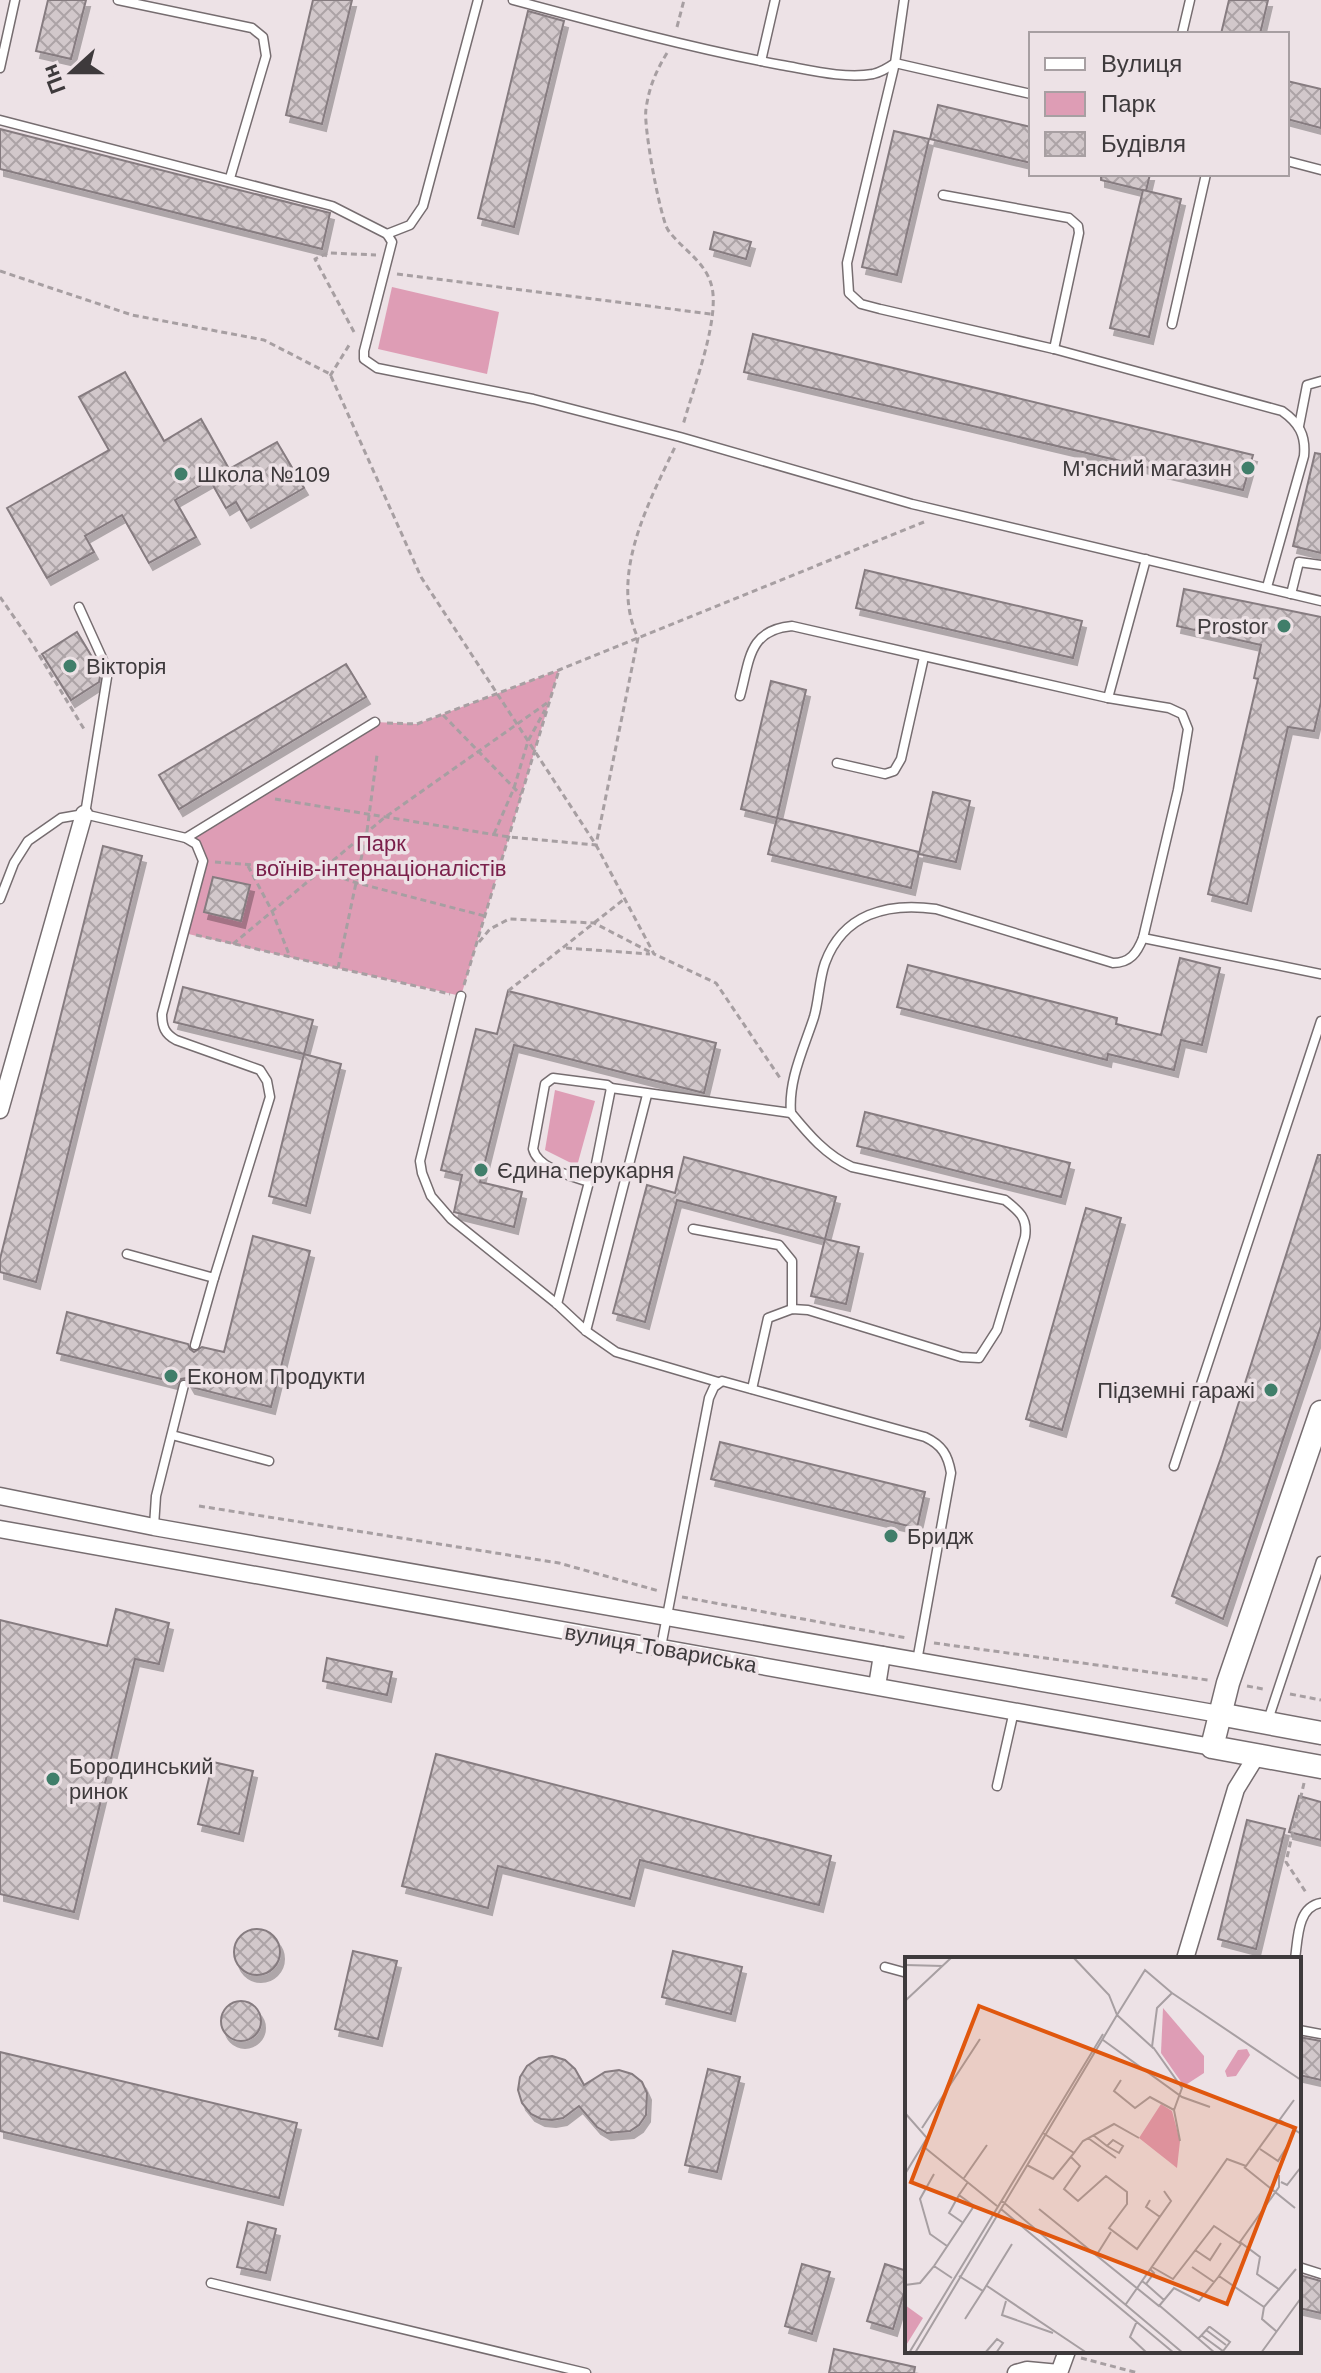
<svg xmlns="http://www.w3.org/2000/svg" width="1321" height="2373" font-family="Arial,sans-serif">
<defs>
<pattern id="building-cross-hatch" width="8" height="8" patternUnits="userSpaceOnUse" patternTransform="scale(2)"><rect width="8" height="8" fill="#d2c8cb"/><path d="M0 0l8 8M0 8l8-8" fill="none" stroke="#aca3a6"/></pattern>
<filter id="shadow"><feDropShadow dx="4" dy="7" stdDeviation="0" flood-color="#0004"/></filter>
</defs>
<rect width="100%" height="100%" fill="#ede2e6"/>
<g fill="#de9db5">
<path d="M392,287l107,25 -12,62 -109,-25z"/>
<path d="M559,670l-98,326 -277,-63 19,-72 -2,-10 -15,-13 189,-116 42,2z"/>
<path d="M555,1090l40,11 -18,65 -32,-16z"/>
</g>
<g fill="url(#building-cross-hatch)" stroke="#867c80" stroke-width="2" filter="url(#shadow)">
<path d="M48,0h38l-15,59 -35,-8z"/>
<path d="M313,0h39l-30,124 -36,-9z"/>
<path d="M1229,0h39l-8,34h-39z"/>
<path d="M528,11l36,10 -50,206 -36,-9z"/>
<path d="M1287,81l34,8v39l-34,-9z"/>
<path d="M938,105l93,22v36l-101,-24z"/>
<path d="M0,129l330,84 -8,36 -322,-80z"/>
<path d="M894,131l35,8 -32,136 -35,-8z"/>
<path d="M1101,174h49l-4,17 -45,-11z"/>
<path d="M1143,190l38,9 -32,138 -39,-9z"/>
<path d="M714,232l37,10 -5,17 -36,-10z"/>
<path d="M753,334l500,121 -10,35 -499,-118z"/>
<path d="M125,372l39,69 37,-22 28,50 48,-27 27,46 -57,33 -11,-19 -10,6 -16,-28 -35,20 21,37 -47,26 -27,-48 -37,21 9,16 -47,26 -40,-70 102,-58 -30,-53z"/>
<path d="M1315,453l6,1v99l-28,-7z"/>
<path d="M865,570l217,51 -9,37 -217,-50z"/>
<path d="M1184,589l137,28v85l-7,29 -26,-4 -41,177 -39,-10 50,-215 -4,-1 7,-33 -84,-19z"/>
<path d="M77,632l24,40 -2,10 -28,18 -29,-46z"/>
<path d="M346,664l20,33 -187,112 -20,-34z"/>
<path d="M771,681l35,9 -29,128 -36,-9z"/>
<path d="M933,792l37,9 -14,61 -37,-8z"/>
<path d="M777,818l142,34 -8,36 -143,-34z"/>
<path d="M103,846l39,10 -106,426 -36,-10v-13z"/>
<path d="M213,877l37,8 -9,36 -37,-9z"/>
<path d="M1180,958l40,10 -18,77 -21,-5 -7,30 -66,-16 -1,6 -210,-53 11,-42 209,53 -1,6 45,11z"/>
<path d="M183,987l130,33 -9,34 -130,-32z"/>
<path d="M508,991l208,52 -12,50 -190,-48 -34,137 42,10 -8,35 -60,-15 8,-37 -21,-5 35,-141 21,5z"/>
<path d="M304,1054l37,10 -35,142 -37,-10z"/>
<path d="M865,1112l205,51 -9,34 -204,-51z"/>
<path d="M1318,1155h3v171l-98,293 -51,-23 50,-141z"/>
<path d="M684,1157l152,40 -11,42 -148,-39 -32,122 -32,-9 34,-128 28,8z"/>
<path d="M1086,1208l35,10 -59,212 -36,-11z"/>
<path d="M253,1236l57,15 -39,156 -80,-20 -5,-9 -5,1 -4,4 -120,-30 10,-41 121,32 2,5 4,3 8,-5 22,5z"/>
<path d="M825,1239l34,8 -13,57 -35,-8z"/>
<path d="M720,1442l205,50 -8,36 -206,-49z"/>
<path d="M116,1609l53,14 -10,41 -24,-5 -61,253 -74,-18v-274l107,26z"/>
<path d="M327,1658l65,14 -5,23 -64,-14z"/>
<path d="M436,1754l395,102 -12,49 -179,-45 -10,39 -132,-33 -10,42 -86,-22z"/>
<path d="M213,1762l40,9 -14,63 -41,-10z"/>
<path d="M1299,1796l22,6v38l-32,-8z"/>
<path d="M1247,1820l38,9 -29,120 -38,-10z"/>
<circle cx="257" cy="1952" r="23"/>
<path d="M353,1951l44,10 -19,78 -43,-10z"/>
<path d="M673,1951l69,16 -11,47 -69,-17z"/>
<circle cx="241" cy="2021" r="20"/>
<path d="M1299,2037l22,4v39l-22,-5z"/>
<path d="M0,2052l297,71 -18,75 -279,-67z"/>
<path d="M552,2056l13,4 10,9 9,16 21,-13 14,-2 13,4 10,8 5,11 -1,22 -7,10 -9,6 -23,2 -10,-6 -18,-21 -16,12 -11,2 -11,-1 -10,-5 -9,-11 -4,-13 2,-13 7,-11 12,-8z"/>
<path d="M708,2069l32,8 -23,95 -32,-7z"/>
<path d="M248,2222l28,7 -10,44 -29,-6z"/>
<path d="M802,2264l28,8 -18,62 -27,-8z"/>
<path d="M885,2264l22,7v12l-14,46 -26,-8z"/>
<path d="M1299,2275l22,6v32l-22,-5z"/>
<path d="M834,2349l81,18 -1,6h-85z"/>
</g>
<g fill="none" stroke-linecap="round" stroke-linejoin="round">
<defs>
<g id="lane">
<path d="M118,0l134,28 11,9 3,19 -36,122"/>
<path d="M513,0c89,24 178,48 268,65 29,5 63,14 92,9 8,-2 15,-6 22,-11l9,-63"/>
<path d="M1182,34l8,-34"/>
<path d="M761,61l14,-61"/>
<path d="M0,68l15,-68"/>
<path d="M1031,94l-136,-31 -48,200 2,30 12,11 19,5 174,40 228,62c17,12 24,24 22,45l-37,131"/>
<path d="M0,120l332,86 55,28 5,8 -28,109v8l13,9 156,31 147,38 232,67 409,97"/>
<path d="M1287,161l34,9"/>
<path d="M943,195l126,23 9,8 1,7 -25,116"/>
<path d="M387,234l23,-9 13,-19 55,-206"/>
<path d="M1172,324l34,-150"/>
<path d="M1299,426l8,-41 14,-4"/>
<path d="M1291,594l8,-32 22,3"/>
<path d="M79,607l29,64 -23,143"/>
<path d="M740,696c10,-36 8,-66 52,-70l316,72 61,10 13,6 6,15 -10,61 -35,148c-6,15 -13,25 -30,25l-177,-54c-49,-7 -93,5 -111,54 -6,17 -6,37 -11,54 -10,31 -26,63 -23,96 18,22 35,42 61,54l153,33c14,11 23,18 20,37l-28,93 -18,28 -18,-1 -153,-47 -16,-1 -24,9 -16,71"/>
<path d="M1108,698l38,-139"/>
<path d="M837,763l48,11 9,-3 7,-12 23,-102"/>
<path d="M186,838l189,-116"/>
<path d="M0,899l14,-36 14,-22 33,-23 23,-4 102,24 10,6 7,17 -41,153c0,13 3,20 14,26l84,30 7,11 3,16 -56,181 -87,-24"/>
<path d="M1143,938l178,36"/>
<path d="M461,996l-41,165 2,12 9,23 20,23 106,85 29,27 30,21 102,30"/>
<path d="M611,1088l180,25"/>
<path d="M693,1229l86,16 13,16v48"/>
<path d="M557,1304l32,-122c-17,-6 -51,-13 -56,-33l12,-65 8,-6 54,7 4,3 -17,86 -5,8"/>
<path d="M586,1331l61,-236"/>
<path d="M195,1345l19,-67"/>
<path d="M172,1435l97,26"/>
<path d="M1174,1466l147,-445"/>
<path d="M154,1526l2,-30 28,-111"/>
<path d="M661,1647l48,-249 5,-11 8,-6 203,56c17,8 23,18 26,36l-34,188"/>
<path d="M1268,1720l53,-159"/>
<path d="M997,1786l17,-75"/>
<path d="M1295,1959c3,-20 2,-52 26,-56"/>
<path d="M885,1967l22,6"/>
<path d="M1299,2030l22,4"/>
<path d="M1299,2267l22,7"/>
<path d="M211,2283l375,90"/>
</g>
<g id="street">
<path d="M0,1110l84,-296"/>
<path d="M0,1496l154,31 1065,187"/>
<path d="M0,1529l1212,218"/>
<path d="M877,1686l5,-31"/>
<path d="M1185,1959l51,-170 21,-34"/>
<path d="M1016,2373l11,-3 32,3 8,-22"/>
</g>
<g id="secondary">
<path d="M1321,1412l-93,271 -16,64 109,20"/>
<path d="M1219,1714l102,19"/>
</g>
</defs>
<use href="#lane" stroke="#766d70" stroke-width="11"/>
<use href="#street" stroke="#766d70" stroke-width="19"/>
<use href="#secondary" stroke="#766d70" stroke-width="25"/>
<g stroke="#a79fa2" stroke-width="3" stroke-dasharray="6 4" stroke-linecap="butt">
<path d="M677,27l7,-27"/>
<path d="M667,53c-11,18 -18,34 -21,56 -3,16 14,108 22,121 16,22 42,33 45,64 3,36 -20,95 -30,131"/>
<path d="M0,271l132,44 132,25 66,34 91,203 175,268 58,109 62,29 64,95"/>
<path d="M397,274l314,40"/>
<path d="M354,332l-39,-73 13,-6 48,2"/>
<path d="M330,376l21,-34"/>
<path d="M0,597l30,43 54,89"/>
<path d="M443,715l78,80"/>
<path d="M387,723l30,1 142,-54 365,-148"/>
<path d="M275,799l234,38 87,8 42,-207c-29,-62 10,-134 37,-191"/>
<path d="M494,834l20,-46 14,-47 17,-31"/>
<path d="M215,862l104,8 38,13 128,33"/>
<path d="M248,866l24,45 18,46"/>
<path d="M196,935l254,59"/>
<path d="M479,942l11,-13 19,-10 85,4 58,30"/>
<path d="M233,944l151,-126 163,-115"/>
<path d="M566,948l84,6"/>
<path d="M338,968l29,-137 10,-76"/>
<path d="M464,985l95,-315"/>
<path d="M508,991l115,-91"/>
<path d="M199,1506l360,57 100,28"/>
<path d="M682,1597l225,41"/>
<path d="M934,1643l274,37"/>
<path d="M1247,1686l16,3"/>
<path d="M1290,1694l31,6"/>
<path d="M1304,1783l-18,79 21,32"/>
<path d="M1081,2358l57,15"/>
</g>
<use href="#lane" stroke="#fff" stroke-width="8"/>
<use href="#street" stroke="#fff" stroke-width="16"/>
<use href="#secondary" stroke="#fff" stroke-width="22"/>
</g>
<g fill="#407e6a" stroke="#ede2e6" stroke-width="3">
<circle cx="1248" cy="468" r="8"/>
<circle cx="181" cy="474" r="8"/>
<circle cx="1284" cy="626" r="8"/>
<circle cx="70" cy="666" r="8"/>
<circle cx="481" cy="1170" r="8"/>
<circle cx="171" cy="1376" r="8"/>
<circle cx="1271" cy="1390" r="8"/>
<circle cx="891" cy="1536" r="8"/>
<circle cx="53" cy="1779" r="8"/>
</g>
<g text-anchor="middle" stroke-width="7" stroke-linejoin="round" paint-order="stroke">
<g font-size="22" fill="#3e3a3c" stroke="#ede2e6" text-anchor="start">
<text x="1232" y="476" text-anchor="end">М'ясний магазин</text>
<text x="197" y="482">Школа №109</text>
<text x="1268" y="634" text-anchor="end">Prostor</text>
<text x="86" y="674">Вікторія</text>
<text x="497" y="1178">Єдина перукарня</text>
<text x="187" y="1384">Економ Продукти</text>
<text x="1255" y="1398" text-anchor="end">Підземні гаражі</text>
<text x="907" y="1544">Бридж</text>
<text x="69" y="1774">Бородинський<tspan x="69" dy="25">ринок</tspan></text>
</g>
<g font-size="22" fill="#7b204b" stroke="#ede2e6">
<text x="381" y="851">Парк<tspan x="381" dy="25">воїнів-інтернаціоналістів</tspan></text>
</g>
<g font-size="22" fill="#3e3a3c" stroke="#ede2e6">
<text transform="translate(661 1648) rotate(10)" y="8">вулиця Товариська</text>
</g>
</g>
<g transform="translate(905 1957)">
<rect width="396" height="396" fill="#ede2e6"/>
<path d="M342,92l3,6 -14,21 -9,1 -2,-6 13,-21zM256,147l11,7 8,30 -3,27 -38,-30zM0,348l18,13 -18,29z" fill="#de9db5"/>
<path d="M258,51l41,48v17l-20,13 -23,-33z" fill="#de9db5"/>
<path fill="none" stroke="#a79fa2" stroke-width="2" d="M0,8l38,1M240,13l27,23 -15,15 -5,39 -35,-32zM267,36l129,87M0,44l47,-44M198,83l79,57 28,10M216,123l-7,11 21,17 15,-11 24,13 8,-22 -29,-41M269,153l6,31M0,156l22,25 -22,36M375,163l21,14M17,171l58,-89M188,178l14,11 6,-6 10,6 -4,7 -12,-7M183,181l28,20M19,190l73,59M355,192l18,12 12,-19M169,196l9,-12 31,-17 25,14M166,200l9,9 -16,23 14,12 28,-25 21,16v12l-18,24 28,21 34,-48 -7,-10M122,208l26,14 21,-26 -31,-20M339,210l51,41M29,217l-14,25 10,35 17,12M374,218v12l-39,55 20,15 -3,17 23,16M59,221l23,-33M376,225l6,3 14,-18M54,238l-10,18 13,9M245,243l-4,7 14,10M97,244l181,152M96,252l173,144M134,252l120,97 15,-18 25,13 20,-25M290,293l15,10 11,-17M191,299l15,-24M29,309l40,-60 -15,-11 9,-13M247,310l21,12 41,-53 27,18 -22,32 45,31M287,310l22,15M54,319l24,15 29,-47M237,324l4,3 8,-11 -4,-4M241,327l18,16M0,328l15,-2 14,-17 18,12M82,329l100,67M101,344l-4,14 51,18M221,347l101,-145 19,7 48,-66M255,349l55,47M60,362l18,-28M232,364l-7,16 17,16M301,373l20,15M371,374l-14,-12 2,-12 32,-38M293,382l11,-12h1l20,15 -7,9 -22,-16M4,396l194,-319M10,396l202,-338 -8,-20 -36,-38M80,396l12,-14 6,4 -7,10M356,396l40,-55"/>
<path fill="#e0570e" fill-opacity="0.15" stroke="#e0570e" stroke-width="4" d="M74,49l316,122 -68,176 -316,-122z"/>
<rect width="396" height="396" fill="none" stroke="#3e3a3c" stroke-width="4"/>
</g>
<rect x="1029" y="32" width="260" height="144" fill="#ede2e6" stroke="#a79fa2" stroke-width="2"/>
<rect x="1045" y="58" width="40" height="12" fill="#ffffff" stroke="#a79fa2" stroke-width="2"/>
<text x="1101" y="72" font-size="24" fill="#3e3a3c">Вулиця</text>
<rect x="1045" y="92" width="40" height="24" fill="#de9db5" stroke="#a79fa2" stroke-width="2"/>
<text x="1101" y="112" font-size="24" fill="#3e3a3c">Парк</text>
<rect x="1045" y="132" width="40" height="24" fill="url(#building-cross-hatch)" stroke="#a79fa2" stroke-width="2"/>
<text x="1101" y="152" font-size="24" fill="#3e3a3c">Будівля</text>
<g transform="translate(72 72) rotate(249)" stroke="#ede2e6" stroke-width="6" paint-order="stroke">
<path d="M0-6L14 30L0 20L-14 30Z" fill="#3e3a3c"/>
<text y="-12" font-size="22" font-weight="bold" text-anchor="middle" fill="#3e3a3c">Пн</text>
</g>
</svg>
